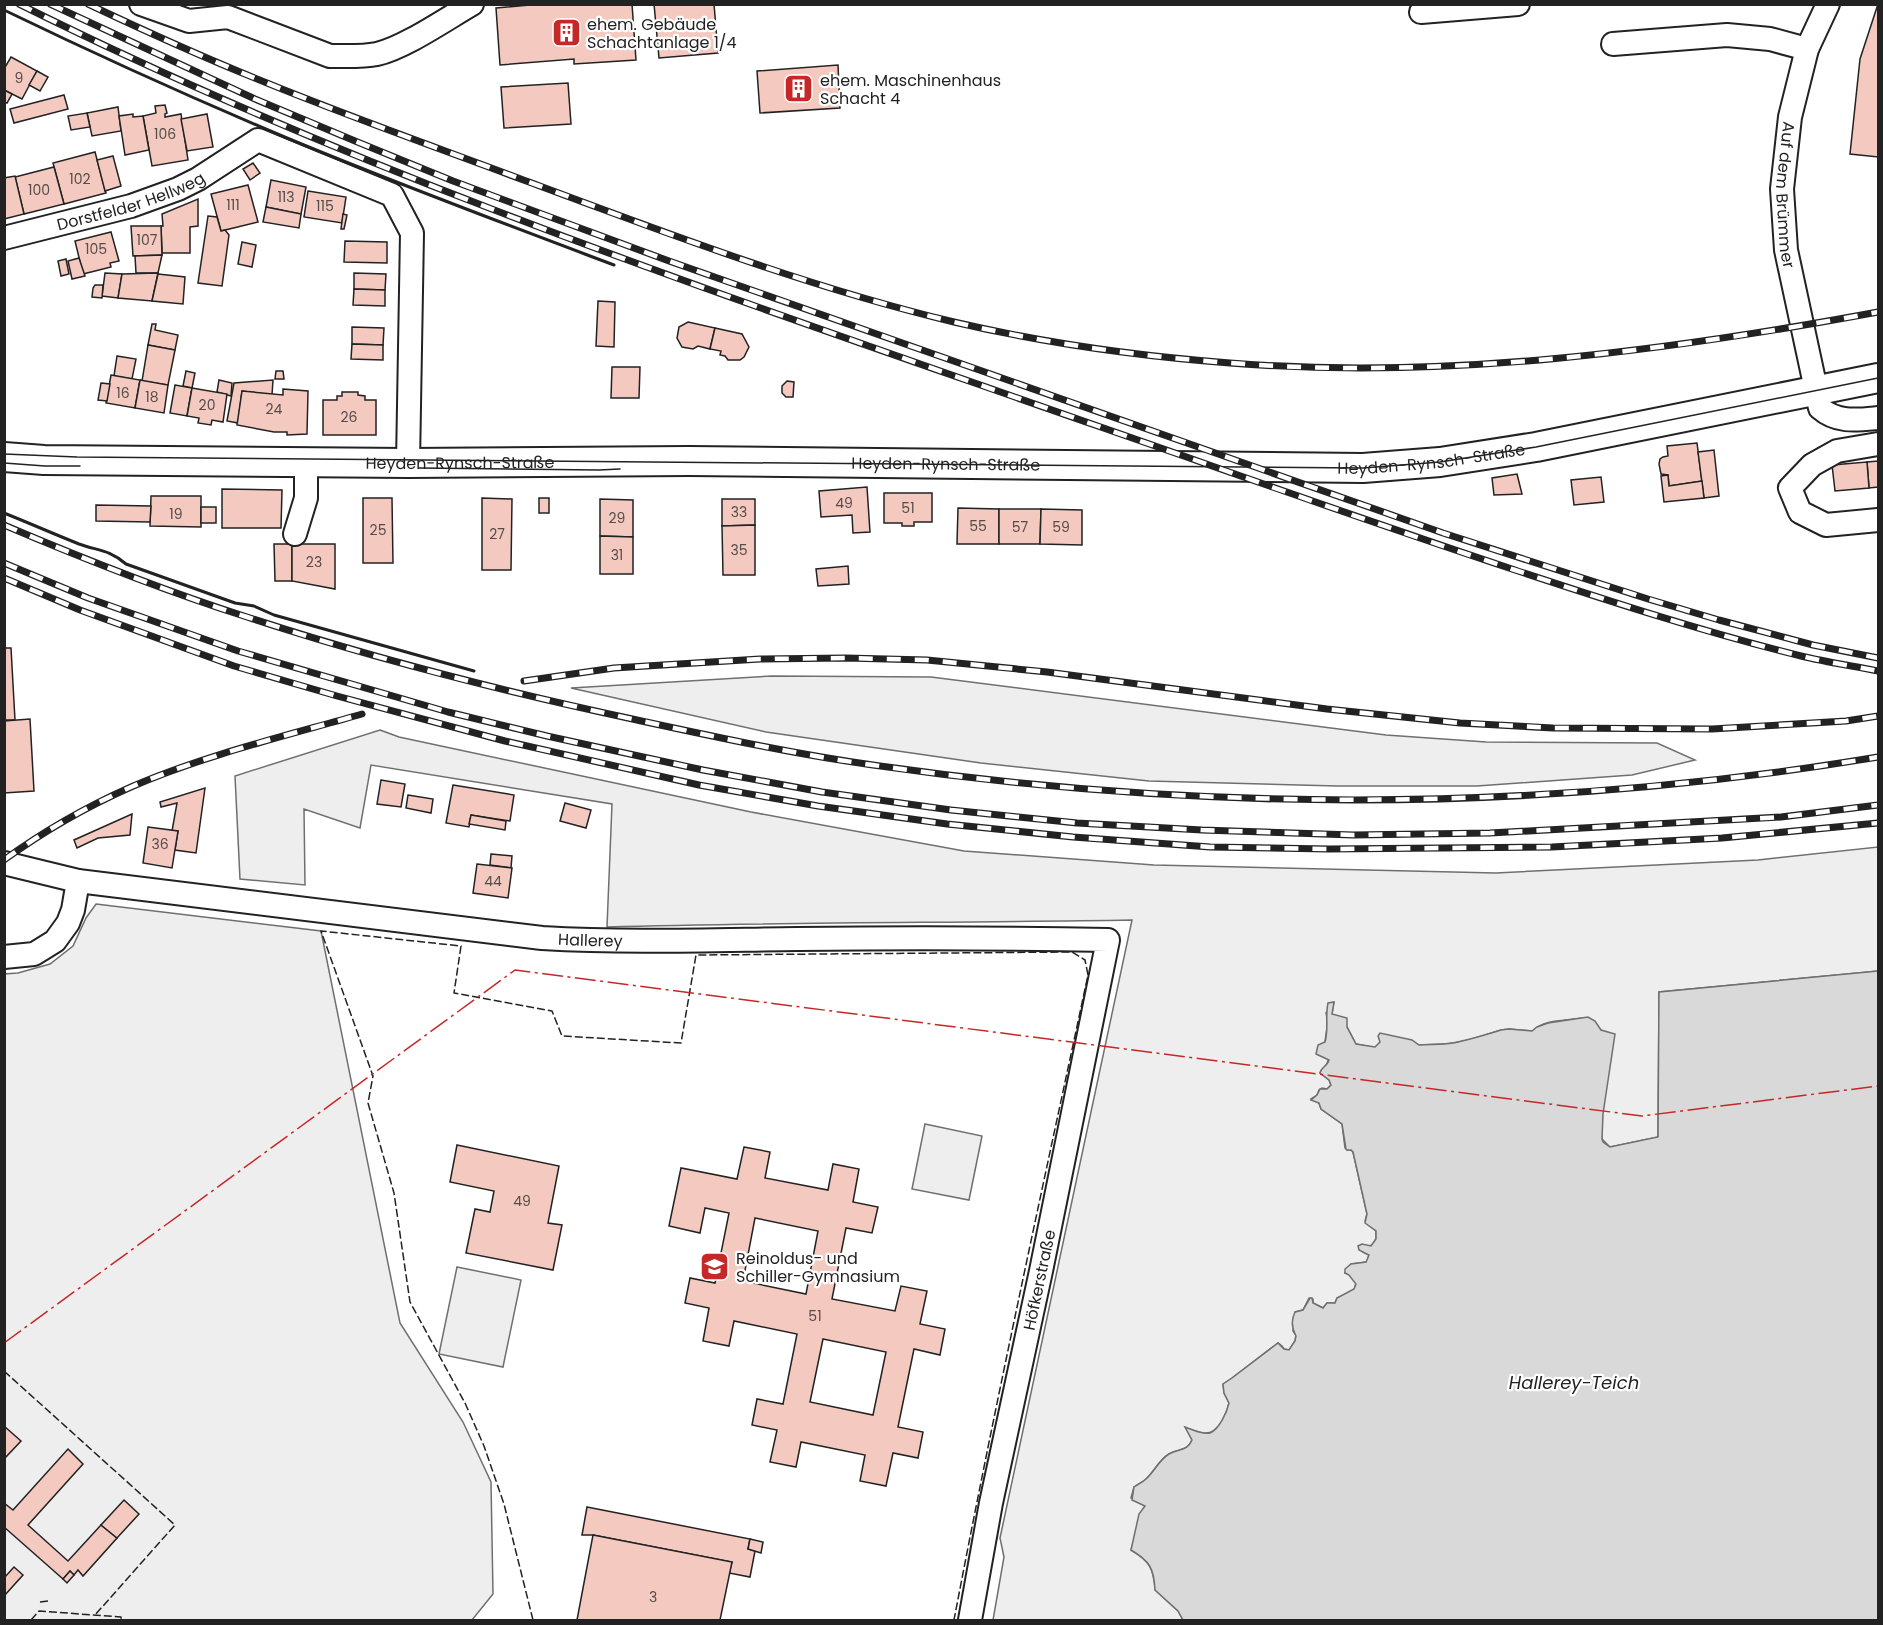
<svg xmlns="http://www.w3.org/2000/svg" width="1883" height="1625" font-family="Poppins,sans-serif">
<rect width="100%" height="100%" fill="#fff"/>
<g fill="#eee" stroke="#6f6f6f" stroke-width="1.5">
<path d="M772,676l159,1 455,58 100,7 171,1 38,17 -63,15 -155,11h-140l-188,-5 -168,-18 -215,-31 -195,-44z"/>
<path d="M380,730l19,7 352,75 213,39 190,14 342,8 262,-13 120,-13v124l-219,21 -1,145 -48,10 -8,-8 -1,-109 -20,-12c-15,3 -37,1 -48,13l-24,-2 -8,1c-19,6 -39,13 -58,14 -9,1 -16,0 -25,1l-4,-3 -34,-4v4l-4,6 -20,-4 -9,-17 -15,-13 2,-12 -8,11c3,11 0,18 -1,29 0,6 5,14 3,19 -1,5 -6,7 -8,12l9,7 2,5 -4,4 -5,-1 -3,2 -2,5 -6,4 8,4 2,6 21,15 3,24 2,2h4l2,2 14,62 -2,7 11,10v8l-4,6 -3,1 -6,6 6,3 -2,7 -16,2 -6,9 4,1 7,9 -2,7 -17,8 -2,5h-8l-4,5 -10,-5v-4l-4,-1 -6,12 -8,2 -2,19 3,4 -1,6 -6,9 -5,-1 -2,-3 -4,-3 -46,35 -9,6 1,9 5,10c-2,10 -11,31 -24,30 -6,0 -13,-3 -19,-5l6,12c-5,12 -13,8 -23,14 -10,6 -15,18 -23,25 -3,3 -8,5 -12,8l-3,11 14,8 -14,44c19,11 23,19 24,40l23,21 5,9h-190l11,-63 -4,-19 132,-618c-175,3 -350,2 -525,7l5,-123 -241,-39 -11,63 -56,-19 1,76 -65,-6 -5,-103z"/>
<path d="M96,904l225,27 79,392 63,99 28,60 2,112 -21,26h-467l-1,-646 14,-1 32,-9 23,-18 13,-28z"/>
<path d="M925,1124l57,12 -13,64 -57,-11z"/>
<path d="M457,1267l64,13 -18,87 -64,-13z"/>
</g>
<path fill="#d9d9d9" stroke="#6f6f6f" stroke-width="1.5" d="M1878,971v649h-695l-5,-9 -23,-21c-1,-21 -5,-29 -24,-40l8,-36 6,-8 -13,-6 2,-13c4,-3 9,-5 12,-8 8,-7 13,-19 23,-25 10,-6 18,-2 23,-14l-7,-13c6,2 18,8 25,6 9,-3 17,-21 19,-30l-5,-10 -1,-9 9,-6 46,-35 6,6 5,1 6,-9 1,-5c-5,-9 -5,-16 -1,-24l8,-2 7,-12h2l1,5 10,5 4,-5h8l2,-5 17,-9 2,-5 -7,-9 -4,-2v-4l6,-5 15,-2 3,-7 -10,-5 -1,-4 4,-2 9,2 5,-7v-8l-11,-8 2,-9 -14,-62 -2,-2h-4l-1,-1 -4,-25 -21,-15 -2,-6 -8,-3 6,-5 3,-6h7l4,-4 -2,-5 -9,-7c1,-6 8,-7 9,-13l-13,-6 2,-9 7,-3c4,-13 0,-26 3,-39l6,-1 -2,12 15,4v9l9,17 19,3 5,-5 -2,-6 2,-3 32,7 7,5c11,-1 22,0 34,-2 16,-3 32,-8 48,-13l8,-1 23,2 5,-4 11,-4 40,-6 7,4 6,9 14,4 -12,80 -1,25 1,3 7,5 48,-10 1,-145z"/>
<g fill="#f3c9c0" stroke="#222" stroke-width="1.5" fill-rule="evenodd">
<path d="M541,4h91l4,56 -62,4v-5l-74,6 -4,-57z"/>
<path d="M654,4h60l4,49 -59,5z"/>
<path d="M1878,4v153l-28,-3 10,-95z"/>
<path d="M11,57l26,14 -15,28 -18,-9v-21z"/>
<path d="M838,65l2,43 -80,5 -3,-42z"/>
<path d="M37,71l11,6 -8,14 -11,-6z"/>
<path d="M568,83l3,41 -67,4 -3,-41z"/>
<path d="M4,90l8,4 -5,9 -3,-1z"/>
<path d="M64,95l4,14 -54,14 -4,-14z"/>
<path d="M165,105l2,8 -2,1v3l16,-3 7,46 -36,6 -9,-50 13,-3 -1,-7z"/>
<path d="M118,107l3,24 -29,5 -5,-23z"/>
<path d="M87,113l3,14 -19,3 -3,-14z"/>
<path d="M133,114v3l10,-1 6,34 -24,5 -6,-39z"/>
<path d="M207,114l6,33 -26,4 -6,-32z"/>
<path d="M95,152l11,41 -42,11 -11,-41z"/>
<path d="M113,156l8,30 -16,5 -8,-31z"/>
<path d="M253,163l7,10 -10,7 -7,-11z"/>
<path d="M54,167l10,37 -40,10 -9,-37z"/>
<path d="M15,176l9,38 -20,5v-41z"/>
<path d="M271,180l35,7 -5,27 -35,-7z"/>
<path d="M248,185l10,37 -37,9 -10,-37z"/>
<path d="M308,191l38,6 -4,26 -38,-6z"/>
<path d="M198,199v27l-8,1v26h-28l-1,-27h2l-1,-12z"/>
<path d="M266,207l35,7 -2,14 -36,-6z"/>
<path d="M343,214l4,1 -3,14h-3z"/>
<path d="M208,216l9,1 4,14 4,-1 4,5 -7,51 -24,-3z"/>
<path d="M131,226h30l1,29 -29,1z"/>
<path d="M111,232l8,29 -9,2 1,4 -28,7 -8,-33z"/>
<path d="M345,241l42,1v21l-43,-1z"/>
<path d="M242,242l14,3 -4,22 -14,-3z"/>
<path d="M162,255l-4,18h-22l-1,-17z"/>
<path d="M79,258l6,18 -13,3 -4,-18z"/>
<path d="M66,259l3,15 -8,2 -3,-15z"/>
<path d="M105,273l17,1 -4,24 -16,-2z"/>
<path d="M158,273l-6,28 -34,-3 4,-24z"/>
<path d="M354,273l32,1 -1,16 -31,-1z"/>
<path d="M158,274l27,3 -2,27 -31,-3z"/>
<path d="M95,285h8l-1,13 -10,-1 1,-9z"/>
<path d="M354,289l31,1v16l-32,-1z"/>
<path d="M598,301l17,1 -1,45 -18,-1z"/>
<path d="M688,322l27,6 -5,21 -12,-3 -5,3 -11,-2 -5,-9 2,-11z"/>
<path d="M152,324h4l-1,6 23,5 -3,15 -27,-5z"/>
<path d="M352,327l32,1 -1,17 -31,-1z"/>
<path d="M715,328l27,6 7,13 -5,10 -4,3h-12l-3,-4 -5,-1 1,-4 -11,-2z"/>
<path d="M352,344l31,1v15l-32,-1z"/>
<path d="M148,345l27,5 -7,35 -26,-4z"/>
<path d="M117,356l19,3 -4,20 -18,-3z"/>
<path d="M612,367h28l-1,31h-28z"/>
<path d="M186,371l9,2 -3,15 -9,-2z"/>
<path d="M276,371h7l1,8h-9z"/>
<path d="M111,375l29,5 -5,28 -29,-5z"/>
<path d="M140,380l28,5 -4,28 -29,-5z"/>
<path d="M219,380l13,3 -1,13 -14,-4z"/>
<path d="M273,380l-1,15 -30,-4 -4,32 -11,-2 7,-38z"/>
<path d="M787,381l7,1 -1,15h-7l-4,-4v-7z"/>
<path d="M101,383l9,1 -3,17 -9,-1z"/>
<path d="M175,385l17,3 -5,28 -17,-3z"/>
<path d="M192,388l35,6 -4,28 -11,-2 -1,5 -13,-2 1,-5 -12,-2z"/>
<path d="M283,389l25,2 -1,43 -20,1v-3h-13l-37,-7 5,-34 41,4z"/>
<path d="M342,392h16v3l7,1v4h11v35h-53v-35h14v-4h5z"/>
<path d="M1697,443l5,38 -33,5 -1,-11 -7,-1 -2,-10 1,-5 3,-2 5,-1 -1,-10z"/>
<path d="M1714,450l5,46 -15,2 -6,-46z"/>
<path d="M1878,461v26l-9,1 -2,-26z"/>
<path d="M1867,462l2,26 -34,3 -3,-26z"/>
<path d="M1517,474l5,20 -28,1 -2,-17z"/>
<path d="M1668,475l1,11 33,-5 2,17 -40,4 -3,-26z"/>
<path d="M1601,477l3,25 -30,3 -3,-25z"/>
<path d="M867,487l3,45 -17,1 -1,-18 -31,2 -2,-26z"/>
<path d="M222,489l60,1 -1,38h-59z"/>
<path d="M884,493h48v29h-18v4h-12v-3h-18z"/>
<path d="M151,496h50v31l-51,-1z"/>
<path d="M363,498h29l1,65h-30z"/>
<path d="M482,498l30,1 -1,71h-29z"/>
<rect x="539" y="498" width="10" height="15"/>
<path d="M600,499l33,1v37l-33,-1z"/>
<path d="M722,499h33v26l-33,1z"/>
<path d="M96,505l55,1 -1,16 -54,-1z"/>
<rect x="201" y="507" width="15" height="16"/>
<path d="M958,508l41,1v35h-42z"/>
<path d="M999,509h42l-1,35h-41z"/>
<path d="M1041,509l41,1v35l-42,-1z"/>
<path d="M755,525v50h-32l-1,-49z"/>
<path d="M600,536l33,1v37h-33z"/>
<path d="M274,544h18v37h-17z"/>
<path d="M292,544h43v45l-43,-8z"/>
<path d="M848,566l1,18 -31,2 -2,-17z"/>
<path d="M4,648h7l4,72h-11z"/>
<path d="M30,719l4,72 -30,2v-72z"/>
<path d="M381,780l24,4 -4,23 -24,-3z"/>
<path d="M453,785l61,10 -4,26 -39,-6 -2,12 -23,-4z"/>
<path d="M205,788l-9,65 -21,-3 3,-19h-6l5,-28 -16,4 -1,-5z"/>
<path d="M408,795l25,4 -2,14 -25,-5z"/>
<path d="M565,803l26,7 -5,18 -26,-7z"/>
<path d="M132,814l-2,21 -32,3 -21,10 -3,-8z"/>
<path d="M471,815l35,6 -1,9 -36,-6z"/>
<path d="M148,827l30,4 -6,37 -29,-5z"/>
<path d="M491,854l21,2 -1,12 -21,-3z"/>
<path d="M477,864l35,4 -4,30 -35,-5z"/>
<path d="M457,1145l102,21 -11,57 14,2 -9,45 -87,-17 9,-44 15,3 4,-21 -44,-9z"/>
<path d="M744,1147l26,5 -5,26 63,12 5,-26 26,5 -6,33 25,5 -6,26 -26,-5 -14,71 63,12 6,-25 26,5 -7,33 25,5 -5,26 -26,-6 -16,78 25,5 -5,26 -25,-5 -7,33 -26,-5 5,-26 -64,-13 -5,25 -26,-5 7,-32 -25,-5 5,-26 26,5 14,-70 -63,-13 -5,25 -26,-5 6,-33 -24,-5 5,-25 25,5 14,-70 -24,-5 -5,25 -31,-7 12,-58 56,11zM755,1218l63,13 -12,63 -63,-13zM823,1339l63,13 -13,63 -63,-13z"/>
<path d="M4,1426l17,15 -17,18z"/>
<path d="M68,1449l15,15 -55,61 40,36 33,-36 16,13 -34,38 -5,-6 -4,5 -4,-4 -7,8 -59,-52v-24l9,7z"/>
<path d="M124,1500l15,14 -22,24 -16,-13z"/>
<path d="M587,1507l163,32 -2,10 7,2 -5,26 -21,-4 3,-11 -139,-27h-11z"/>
<path d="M593,1535l139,27 -12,58h-143z"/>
<path d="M750,1539l13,3 -2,11 -13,-4z"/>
<path d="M14,1567l9,8 -19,21v-18z"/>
<path d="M70,1571l4,4 -7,8 -4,-4z"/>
</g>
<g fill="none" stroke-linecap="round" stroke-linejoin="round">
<defs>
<g id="minor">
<path d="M141,4l48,17 39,-4 102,39c15,0 32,1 47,-2 27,-6 69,-35 95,-50"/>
<path id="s1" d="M1828,4l-21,45 -17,68 -8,72 4,61 34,158c17,15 37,12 58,10"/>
<path d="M1421,12l97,-8"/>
<path d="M1613,44l114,-9 43,4 37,10"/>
<path id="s2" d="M4,238l127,-32 47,-17 20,-10 60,-39 134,55 20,38 -4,230"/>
<path d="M1878,444l-41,7 -25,14 -22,23 10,24 26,13 52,-5"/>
<path d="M295,534l11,-36v-35"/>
<path id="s3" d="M4,863l74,18 464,57c85,5 170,2 255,1 104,-1 207,-1 311,1l-67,331 -50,232 -21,117"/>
<path d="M4,957l30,-3 21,-13 13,-18 5,-13 5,-29"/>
</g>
<g id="major">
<path id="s4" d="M4,457l40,3 364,3 281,-2 674,7 77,-6 96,-15 342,-69"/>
</g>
</defs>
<use href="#minor" stroke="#222" stroke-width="26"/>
<use href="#major" stroke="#222" stroke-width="32"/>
<use href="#minor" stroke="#fff" stroke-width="22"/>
<use href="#major" stroke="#fff" stroke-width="28"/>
<g stroke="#222" stroke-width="1.5">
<path d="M4,454l73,3 1286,11 77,-6 96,-15 342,-69"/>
<path d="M4,463l41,3h35"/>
<path d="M419,468l180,2 21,-1"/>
</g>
<defs>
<g id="rail">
<path d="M19,4c345,172 711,293 1073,420 141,49 281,99 423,146 94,31 189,62 286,86 25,6 52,10 77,15"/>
<path d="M50,4l205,95 100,42 98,40 216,80 774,272 205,66 71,21 94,25 65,13"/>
<path d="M88,4c59,28 119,55 179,79 86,35 174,66 262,99 140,52 279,105 425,140 90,21 183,34 276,41 216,17 436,-12 648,-51"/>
<path d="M4,525c80,34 161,66 243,92 128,42 259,75 390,103 79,17 157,34 236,45 334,48 673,47 1005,-8"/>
<path d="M4,563l84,35 150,53 210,61 99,24 156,34 119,22 129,18 126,13 125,7 151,5 137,-2 291,-16 97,-12"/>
<path d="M4,578l76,32 154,56 103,30 168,45 194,44 119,21 129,18 126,13 137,10 119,2 223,-2 170,-9 156,-15"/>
<path d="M524,681l90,-13 146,-9 86,-1 81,2 120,12 280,37 133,14 93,5 159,1 134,-8 32,-5"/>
<path d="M4,860c40,-29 82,-53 127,-73 74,-32 154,-51 231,-73"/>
</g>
</defs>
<use href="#rail" stroke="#222" stroke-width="7"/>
<use href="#rail" stroke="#fff" stroke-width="4.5" stroke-dasharray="14" stroke-linecap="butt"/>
<g stroke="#222" stroke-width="1.5" stroke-dasharray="8 3" stroke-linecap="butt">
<path d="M4,1371l171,154 -80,90"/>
<path d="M40,1602l9,-1"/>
<path d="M31,1620l8,-9 82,6v3"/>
<path d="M533,1620l-29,-116 -20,-58 -19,-43 -55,-101 -16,-109 -26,-90 5,-27 -52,-145 140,15 -7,47 98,18 10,25 119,7 15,-88 376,-3 13,8 3,15c-46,215 -93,429 -134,645"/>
</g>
<g stroke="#222" stroke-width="3">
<path d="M4,10c93,45 188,88 283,128 108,45 218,86 327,127"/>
<path d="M4,513c25,10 50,21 75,31 19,7 29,5 47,20l109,39 19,3 20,9 200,56"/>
</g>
<path stroke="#c62828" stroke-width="1.5" stroke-dasharray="21 4.5 3 4.5" stroke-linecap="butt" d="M4,1343l511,-373 1127,146 236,-30"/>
</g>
<defs>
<symbol id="building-square" viewBox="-11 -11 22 22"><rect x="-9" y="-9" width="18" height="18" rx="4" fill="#c62828" stroke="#fff"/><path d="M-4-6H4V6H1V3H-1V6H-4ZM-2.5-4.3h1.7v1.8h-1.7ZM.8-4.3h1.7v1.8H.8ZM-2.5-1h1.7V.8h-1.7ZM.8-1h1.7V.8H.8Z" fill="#fff"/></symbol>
<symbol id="school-square" viewBox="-11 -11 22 22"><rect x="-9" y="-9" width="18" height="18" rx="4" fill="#c62828" stroke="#fff"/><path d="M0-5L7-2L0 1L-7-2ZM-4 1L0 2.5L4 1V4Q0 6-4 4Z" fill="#fff"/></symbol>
</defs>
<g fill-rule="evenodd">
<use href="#building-square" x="550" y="16" width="33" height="33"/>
<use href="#building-square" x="782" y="72" width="33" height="33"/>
<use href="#school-square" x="698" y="1250" width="33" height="33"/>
</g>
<g text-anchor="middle" stroke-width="4.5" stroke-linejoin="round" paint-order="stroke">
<g font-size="14" fill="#564c4a">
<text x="19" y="83">9</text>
<text x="165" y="139">106</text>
<text x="80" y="184">102</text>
<text x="39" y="195">100</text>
<text x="286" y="202">113</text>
<text x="233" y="210">111</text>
<text x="325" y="211">115</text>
<text x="147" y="245">107</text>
<text x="96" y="254">105</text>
<text x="123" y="398">16</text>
<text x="152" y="402">18</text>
<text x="207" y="410">20</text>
<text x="274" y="414">24</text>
<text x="349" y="422">26</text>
<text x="844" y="508">49</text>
<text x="908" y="513">51</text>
<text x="739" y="517">33</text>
<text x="176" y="519">19</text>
<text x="617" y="523">29</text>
<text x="978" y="531">55</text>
<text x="1020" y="532">57</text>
<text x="1061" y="532">59</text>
<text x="378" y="535">25</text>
<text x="497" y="539">27</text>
<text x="739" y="555">35</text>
<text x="617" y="560">31</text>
<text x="314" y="567">23</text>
<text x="160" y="849">36</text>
<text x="493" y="886">44</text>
<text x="522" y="1206">49</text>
<text x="815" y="1321">51</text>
<text x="653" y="1602">3</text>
</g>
<g font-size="16" fill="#222" stroke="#fff" text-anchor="start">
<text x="587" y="30">ehem. Gebäude<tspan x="587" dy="18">Schachtanlage 1/4</tspan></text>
<text x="820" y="86">ehem. Maschinenhaus<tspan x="820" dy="18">Schacht 4</tspan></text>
<text x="736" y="1264">Reinoldus- und<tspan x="736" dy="18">Schiller-Gymnasium</tspan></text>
</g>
<g font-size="16" fill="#222" stroke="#fff">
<text dy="6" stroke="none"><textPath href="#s1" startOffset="198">Auf dem Brümmer</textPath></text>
<text dy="6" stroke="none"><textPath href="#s2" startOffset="132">Dorstfelder Hellweg</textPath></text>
<text dy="6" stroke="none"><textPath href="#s4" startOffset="1428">Heyden-Rynsch-Straße</textPath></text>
<text dy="6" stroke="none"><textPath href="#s4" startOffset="456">Heyden-Rynsch-Straße</textPath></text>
<text dy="6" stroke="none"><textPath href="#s4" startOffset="942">Heyden-Rynsch-Straße</textPath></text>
<text dy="6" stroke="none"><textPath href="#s3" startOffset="592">Hallerey</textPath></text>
<text transform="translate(1039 1280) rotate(-78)" y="6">Höfkerstraße</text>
</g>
<g font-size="18" font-style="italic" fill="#222" stroke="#fff">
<text x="1574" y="1389">Hallerey-Teich</text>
</g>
</g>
<rect width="1883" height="1625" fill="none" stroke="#222222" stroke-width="12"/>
</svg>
